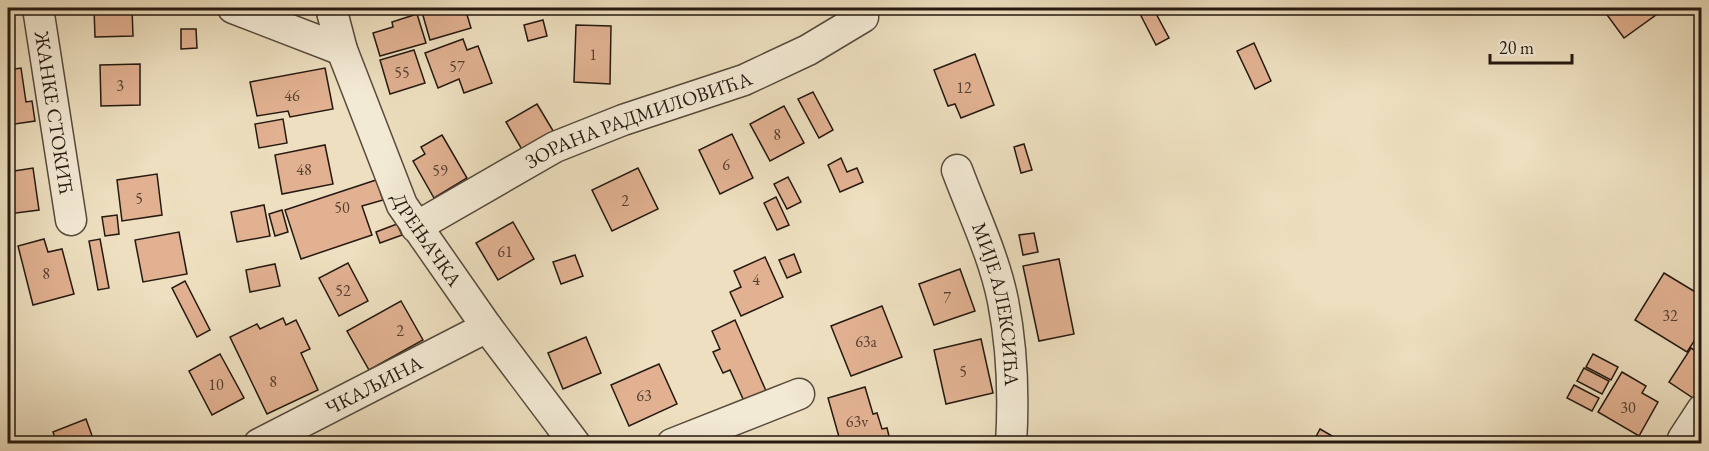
<svg xmlns="http://www.w3.org/2000/svg" width="1709" height="451" font-family="'EB Garamond',serif">
<rect width="100%" height="100%" fill="#eddfbf"/>
<filter id="stains"><feTurbulence type="fractalNoise" baseFrequency=".00333" numOctaves="4"/><feColorMatrix values="0 0 0 0 .2 0 0 0 0 .09 0 0 0 0 .02 0 0 0 .5 -.17"/></filter>
<radialGradient id="worn" r=".72"><stop offset=".6" stop-color="#630" stop-opacity="0"/><stop offset="1" stop-color="#630" stop-opacity=".3"/></radialGradient>
<g fill="#e1b191" stroke="#251911" stroke-width="1.5">
<path d="M94,8h38l1,28 -38,1z"/>
<path d="M426,8h39l6,20 -41,12 -8,-28 5,-1z"/>
<path d="M721,8h35v5l-35,-1z"/>
<path d="M1137,8h16l16,30 -13,7z"/>
<path d="M1602,8h55l3,4 -36,26z"/>
<path d="M417,14l9,29 -46,13 -7,-23 20,-6 -1,-5z"/>
<path d="M543,20l4,16 -19,5 -4,-16z"/>
<path d="M576,25l35,1 -1,58 -36,-2z"/>
<path d="M181,29h15l1,19 -16,1z"/>
<path d="M463,39l4,11 11,-4 14,37 -28,10 -5,-14 -21,9 -13,-35z"/>
<path d="M1254,43l17,38 -16,8 -18,-38z"/>
<path d="M414,50l11,33 -35,11 -10,-34z"/>
<path d="M975,54l19,51 -33,13 -6,-14 -7,2 -14,-36z"/>
<path d="M140,64v41l-39,1 -1,-41z"/>
<path d="M21,68l5,34 6,-1 3,20 -27,4v-55z"/>
<path d="M325,68l8,41 -43,8 -2,-6 -31,5 -7,-34z"/>
<path d="M813,92l20,38 -14,8 -21,-39z"/>
<path d="M537,104l18,30 -31,19 -18,-31z"/>
<path d="M784,106l20,37 -34,18 -20,-37z"/>
<path d="M283,119l4,24 -28,5 -4,-24z"/>
<path d="M732,134l21,44 -33,16 -21,-44z"/>
<path d="M442,135l25,43 -33,20 -21,-37 12,-7 -4,-7z"/>
<path d="M1024,144l8,26 -11,3 -7,-26z"/>
<path d="M325,145l8,39 -51,10 -7,-39z"/>
<path d="M841,158l6,14 10,-4 6,14 -23,10 -12,-27z"/>
<path d="M33,168l6,42 -31,4v-42z"/>
<path d="M638,168l20,41 -46,22 -20,-41z"/>
<path d="M157,174l5,41 -40,6 -5,-41z"/>
<path d="M788,177l13,25 -14,7 -13,-25z"/>
<path d="M376,180l7,20 -21,6 10,29 -71,24 -16,-49z"/>
<path d="M776,197l13,28 -12,5 -13,-27z"/>
<path d="M264,205l6,31 -33,6 -6,-30z"/>
<path d="M282,210l6,22 -13,4 -6,-22z"/>
<path d="M117,215l2,19 -14,2 -3,-19z"/>
<path d="M513,222l21,37 -36,21 -22,-37z"/>
<path d="M397,224l5,11 -22,8 -4,-11z"/>
<path d="M179,232l8,42 -44,8 -8,-42z"/>
<path d="M1034,233l4,19 -15,3 -4,-20z"/>
<path d="M44,239l4,13 14,-3 12,45 -41,11 -15,-59z"/>
<path d="M100,239l9,49 -11,2 -9,-49z"/>
<path d="M794,254l7,18 -14,6 -8,-18z"/>
<path d="M575,255l8,21 -22,8 -8,-22z"/>
<path d="M765,257l18,40 -42,19 -11,-24 11,-5 -7,-16z"/>
<path d="M1059,259l15,75 -35,7 -16,-75z"/>
<path d="M348,263l20,38 -29,15 -20,-38z"/>
<path d="M275,264l5,22 -30,6 -4,-22z"/>
<path d="M960,269l15,42 -41,14 -15,-41z"/>
<path d="M1664,273l38,23v33l-15,23 -52,-32z"/>
<path d="M185,281l25,49 -13,7 -25,-49z"/>
<path d="M401,301l22,39 -54,30 -22,-39z"/>
<path d="M882,306l20,51 -51,19 -20,-50z"/>
<path d="M283,318l3,7 10,-5 14,29 -9,4 17,37 -51,24 -37,-77 27,-13 3,5z"/>
<path d="M735,320l35,80 -22,10 -18,-40 -7,3 -10,-21 7,-3 -8,-18z"/>
<path d="M586,337l15,36 -38,16 -15,-36z"/>
<path d="M981,339l12,54 -47,11 -12,-54z"/>
<path d="M1691,348l11,7v43l-3,4 -30,-20z"/>
<path d="M220,354l24,44 -32,17 -23,-44z"/>
<path d="M1593,354l25,13 -7,13 -25,-13z"/>
<path d="M659,364l18,40 -48,22 -18,-41z"/>
<path d="M1584,368l25,13 -7,13 -25,-13z"/>
<path d="M1622,372l24,14 -4,7 16,9 -19,34 -41,-24z"/>
<path d="M1574,385l25,13 -7,13 -25,-13z"/>
<path d="M865,387l8,27 4,-1 5,16 5,-1 4,16h-50l-13,-46z"/>
<path d="M86,419l9,25h-38l-4,-12z"/>
<path d="M1320,429l26,15h-34z"/>
</g>
<g fill="none" stroke-linecap="round" stroke-linejoin="round">
<defs>
<g id="street">
<path id="s1" d="M38,8l33,212"/>
<path d="M233,8l109,42"/>
<path id="s2" d="M331,8l11,42 60,155 85,122 88,117"/>
<path id="s3" d="M957,170c16,43 37,86 46,131 9,46 11,95 8,143"/>
<path id="s4" d="M416,227l139,-80 68,-27 121,-40 64,-30 55,-33"/>
<path d="M1683,439l19,-29"/>
<path id="s5" d="M259,444l228,-117"/>
<path d="M672,444l127,-50"/>
</g>
</defs>
<use href="#street" stroke="#574a3c" stroke-width="33"/>
<use href="#street" stroke="#f3ead5" stroke-width="30"/>
</g>
<g text-anchor="middle" stroke-width="4.5" stroke-linejoin="round" paint-order="stroke">
<g font-size="16" fill="#543f31">
<text x="593" y="60">1</text>
<text x="457" y="72">57</text>
<text x="402" y="78">55</text>
<text x="120" y="91">3</text>
<text x="964" y="93">12</text>
<text x="292" y="101">46</text>
<text x="777" y="140">8</text>
<text x="726" y="170">6</text>
<text x="304" y="175">48</text>
<text x="440" y="176">59</text>
<text x="139" y="204">5</text>
<text x="625" y="206">2</text>
<text x="342" y="213">50</text>
<text x="505" y="257">61</text>
<text x="46" y="279">8</text>
<text x="756" y="285">4</text>
<text x="343" y="296">52</text>
<text x="947" y="303">7</text>
<text x="1670" y="321">32</text>
<text x="400" y="336">2</text>
<text x="866" y="347">63a</text>
<text x="963" y="377">5</text>
<text x="273" y="387">8</text>
<text x="216" y="390">10</text>
<text x="644" y="401">63</text>
<text x="1628" y="413">30</text>
<text x="857" y="427">63v</text>
</g>
<g font-size="20" fill="#251911" stroke="#f3ead5">
<text dy="7" stroke="none"><textPath href="#s1" startOffset="106">ЖАНКЕ СТОКИЋ</textPath></text>
<text dy="7" stroke="none"><textPath href="#s4" startOffset="248">ЗОРАНА РАДМИЛОВИЋА</textPath></text>
<text dy="7" stroke="none"><textPath href="#s2" startOffset="252">ДРЕЊАЧКА</textPath></text>
<text dy="7" stroke="none"><textPath href="#s3" startOffset="141">МИЈЕ АЛЕКСИЋА</textPath></text>
<text dy="7" stroke="none"><textPath href="#s5" startOffset="129">ЧКАЉИНА</textPath></text>
</g>
</g>
<rect width="1709" height="451" fill="none" stroke="#eddfbf" stroke-width="30"/>
<rect x="9" y="9" width="1691" height="433" fill="none" stroke="#251911" stroke-width="3"/>
<rect x="15" y="15" width="1679" height="421" fill="none" stroke="#251911" stroke-width="1.5"/>
<path d="M1490 54v9h82v-9" fill="none" stroke="#251911" stroke-width="3"/>
<text x="1499" y="54" font-size="18" fill="#251911" stroke="#f3ead5" stroke-width="4.5" paint-order="stroke">20 m</text>
<rect width="100%" height="100%" filter="url(#stains)"/>
<rect width="100%" height="100%" fill="url(#worn)"/>
</svg>
